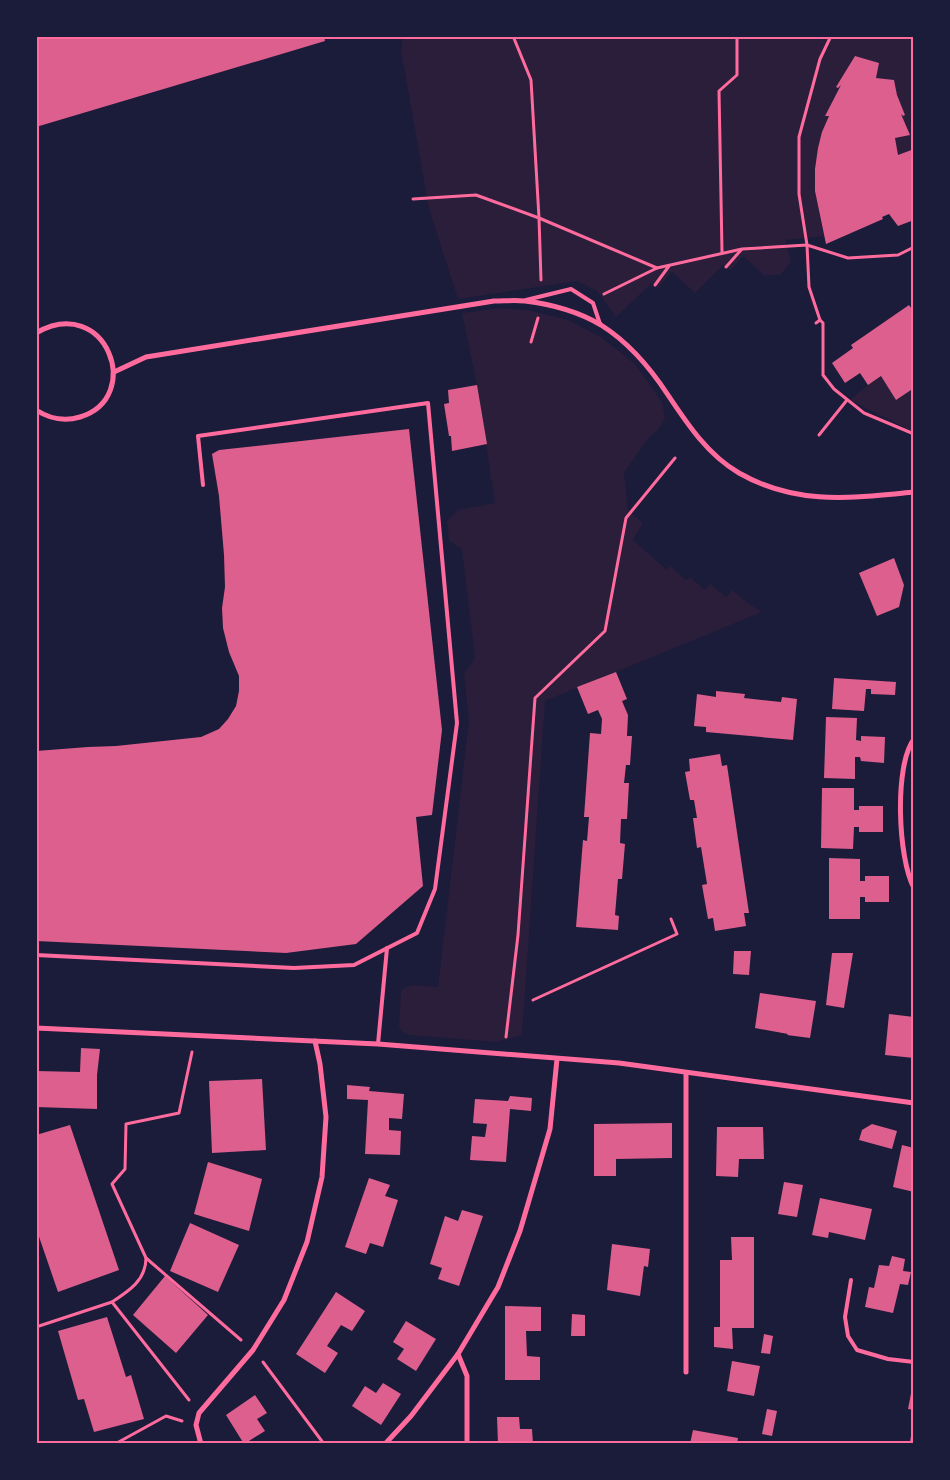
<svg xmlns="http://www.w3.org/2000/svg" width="950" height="1480" font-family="'Fira Sans',sans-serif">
<rect width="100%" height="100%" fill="#1b1b3a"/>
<g fill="#2a1e3b">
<path d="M408,36h506v113l-16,6 -3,-17 15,-3 -9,-21 2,2 2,-1 -8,-20 -3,-14 -18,-3 3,-15 -24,-7 -19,31 2,1 2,-1 -15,29h4c-19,41 -15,77 -5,120l-39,4 6,22 -11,13h-16l-21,-19 -12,14 -8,-5 -28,28 -23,-21 -14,16 -6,-5 -36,34 -19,-26 -20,-10 -119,18 -29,-90 -28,-159 2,-12z"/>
<path d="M502,308l30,3 36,9 33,17 34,27 27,38 3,16 -7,12 -10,8 -24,35 4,38 15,12 -10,17 34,30 3,-4 16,14 4,-3 15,13 5,-6 16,13 6,-7 16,13 14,9 -217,89 -23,334 -25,7 -88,-7 -6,-3 -4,-5 2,-36c9,-10 25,-4 37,-4l31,-266 -5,-47 11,-16 -13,-109 -13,-8 -2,-20 11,-11 37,-7 -18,-118 -15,-72z"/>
<path d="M881,376l15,23 18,-11v44l-64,-32 18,-15z"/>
</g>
<g fill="#dd5f8e">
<path d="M36,36h288l1,5 -289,86z"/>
<path d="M855,56l24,7 -3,15 18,2 3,15 8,20 -2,1 -2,-2 9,21 -15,3 3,17 16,-6v71l-16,6 -9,-12 -7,3 1,2 -57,25 -11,-53v-22l3,-21 4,-16 7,-16h-4l16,-31 -3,3 -2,-1z"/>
<path d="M909,305l5,7v76l-18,12 -15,-24 -13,9 -8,-12 -15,10 -13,-20 21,-15 -2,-3z"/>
<path d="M477,385l10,59 -35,7 -1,-15h-2l-5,-32 5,-1 -1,-13z"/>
<path d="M409,429l33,301 -10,85 -16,2 7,69 -67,58 -70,9 -250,-12v-190l52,-4 28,-1 85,-9 18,-8 9,-10 8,-13 3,-15v-15l-10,-24 -6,-24 -1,-20 3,-21 -1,-32 -5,-59 -7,-42 7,-4z"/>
<path d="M894,558l10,27 -5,22 -22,9 -18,-43z"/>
<path d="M616,672l11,27 -5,2 6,14 -1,21h5l-2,29h-4l-2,18h5l-2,36h-6l-1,24 5,1 -3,35h-4l-3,36 4,1 -1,14 -42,-3 7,-87 4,1 2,-24h-5l6,-84 11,1 1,-15 -4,-9 -10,4 -11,-27z"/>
<path d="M834,678l62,4 -1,13 -24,-1v-5h-5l-2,22 -32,-2z"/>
<path d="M716,691l29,3 -1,4 37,4 1,-5 15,2 -4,41 -87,-8v-5l-12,-1 3,-32 19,3z"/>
<path d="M826,717l31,1 -1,22 5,1v-5l24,1 -1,26 -23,-2 -1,-4h-5v22l-31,-1z"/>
<path d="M720,754l2,12 5,-1 22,148h-5l2,13 -31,5 -2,-13 -5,1 -6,-34 5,-1 -6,-37 -4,1 -4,-30h4l-3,-18h-4l-5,-28 5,-1 -1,-12z"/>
<path d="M822,788h32v22h5v-4h24v26h-24v-5h-5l-1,22 -32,-1z"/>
<path d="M829,858l31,1v22h5v-5h24v26h-24v-5h-5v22h-31z"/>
<path d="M734,951h17l-2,24 -16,-1z"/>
<path d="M832,953h21l-9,55 -18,-3z"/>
<path d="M760,993l56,8 -6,37 -23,-3 1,-1 -33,-6z"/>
<path d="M889,1014l25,3v41l-29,-3z"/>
<path d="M81,1048l19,1 -3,26v34l-61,-2v-36l44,1z"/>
<path d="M262,1079l4,71 -54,3 -3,-72z"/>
<path d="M347,1085l23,2 -1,4 35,3 -2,25 -13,-1v12l12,1 -1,24 -35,-1 3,-54 -21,-1z"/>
<path d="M510,1096l22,2 -1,13 -21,-2 -4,53 -36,-2 2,-24 13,1 2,-13 -14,-1 2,-24 33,2z"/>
<path d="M672,1123v35l-56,1v17h-22v-52z"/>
<path d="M872,1124l25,7 -5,18 -33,-9 3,-10z"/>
<path d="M70,1125l49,145 -61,22 -22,-64v-93z"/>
<path d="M717,1127h46l1,32h-25l-1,18 -22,-1z"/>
<path d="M902,1145l12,3v44l-21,-5z"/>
<path d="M208,1162l54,17 -13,52 -55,-17z"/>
<path d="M369,1178l21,7 -5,11 13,4 -15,47 -13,-4 -4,11 -21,-7z"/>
<path d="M784,1182l19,3 -6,32 -19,-3z"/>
<path d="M820,1198l52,11 -7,31 -36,-8 -1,6 -16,-3z"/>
<path d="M462,1210l21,6 -24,70 -21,-7 4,-11 -12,-4 15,-48 13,5z"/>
<path d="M190,1223l49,22 -21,47 -48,-21z"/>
<path d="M731,1237h23v91h-22l1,21 -19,-2v-20h6v-67h12z"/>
<path d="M612,1244l38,5 -2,18 -4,-1 -4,30 -33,-6z"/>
<path d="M892,1256l13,3 -2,12 8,1 -3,13 -8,-1 -7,29 -28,-6 4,-20 5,1 5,-23 10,1z"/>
<path d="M165,1276l43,39 -32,38 -43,-38z"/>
<path d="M336,1292l29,19 -13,20 -11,-6 -14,21 11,7 -13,20 -29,-19z"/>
<path d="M505,1306l36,1v24h-15l1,25 13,1v23h-35z"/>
<path d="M572,1314l13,1v21h-14z"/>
<path d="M107,1317l19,60 5,-2 13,44 -50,13 -10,-33 -6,1 -20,-69z"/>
<path d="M406,1321l30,18 -20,32 -19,-12 7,-10 -11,-7z"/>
<path d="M764,1334l9,2 -3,18 -9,-1z"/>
<path d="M732,1361l28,5 -6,30 -27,-5z"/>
<path d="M383,1383l18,11 -20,31 -29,-19 13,-20 11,7z"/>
<path d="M913,1383h1v27l-6,-1z"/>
<path d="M255,1395l12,18 -10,6 8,12 -21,13 -18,-29z"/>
<path d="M767,1409l10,2 -5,25 -10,-2z"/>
<path d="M497,1417h22l1,12h12l1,15h-35z"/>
<path d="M913,1424h1v19l-4,-1z"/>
<path d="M693,1430l45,8 -1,6h-47z"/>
</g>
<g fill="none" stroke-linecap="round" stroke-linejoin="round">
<g stroke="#ff6b9d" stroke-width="3">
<path d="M513,36l18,44 8,138 2,62"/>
<path d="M831,36l-11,23 -21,78v57l8,51 2,42 11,33 3,3v52l11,14 30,24 50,21"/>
<path d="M914,77v9"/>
<path d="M413,199l63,-4 63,23 118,50"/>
<path d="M722,252l-3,-161 18,-16v-39"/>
<path d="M726,267l15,-17"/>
<path d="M655,285l14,-19"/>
<path d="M604,294l53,-26 85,-19 65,-4 41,13 50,-3 16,-8"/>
<path d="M816,323l4,-3"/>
<path d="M531,342l7,-24"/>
<path d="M819,435l28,-35"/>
<path d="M533,1000l144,-66 -6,-15"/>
<path d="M506,1037l12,-102 17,-237 70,-67 21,-113 49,-60"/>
<path d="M146,1258l95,82"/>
<path d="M112,1302c17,-11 34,-22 34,-44l-34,-74 13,-15 1,-45 53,-11 13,-61"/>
<path d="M36,1327l76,-25 77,98"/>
<path d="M263,1362l61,82"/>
<path d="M115,1444l51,-28 16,5"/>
</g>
<g stroke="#ff6b9d" stroke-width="4">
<path d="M526,300l45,-11 22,14 7,21"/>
<path d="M36,955l258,13 60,-3 63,-32 18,-44 22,-166 -29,-320 -230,33 5,49"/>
<path d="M378,1044l9,-96"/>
<path d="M851,1280l-6,37 3,19 9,14 31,9 26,3"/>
</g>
<g stroke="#ff6b9d" stroke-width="5">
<path d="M36,333c70,-40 109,64 44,84 -16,5 -30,2 -44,-7"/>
<path d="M114,372l32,-15 348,-56c10,0 21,-1 31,0 25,3 54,11 76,24 27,17 50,44 67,70 20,30 40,60 71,78 58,33 112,25 175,19"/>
<path d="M914,739c-20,26 -16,120 0,149"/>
<path d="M36,1028l342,16 241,19 295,40"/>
<path d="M686,1073v299"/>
<path d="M458,1354l9,22v68"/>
<path d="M201,1444l-5,-19 3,-12 54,-63 31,-50 23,-58 15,-65 4,-60 -6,-53 -5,-23"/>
<path d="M385,1444l26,-28 47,-62 40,-67 22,-56 30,-102 7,-70"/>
</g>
</g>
<rect width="950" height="1480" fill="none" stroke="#1b1b3a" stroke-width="75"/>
<rect x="38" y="38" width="874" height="1404" fill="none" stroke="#ff6b9d" stroke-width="2"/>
</svg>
